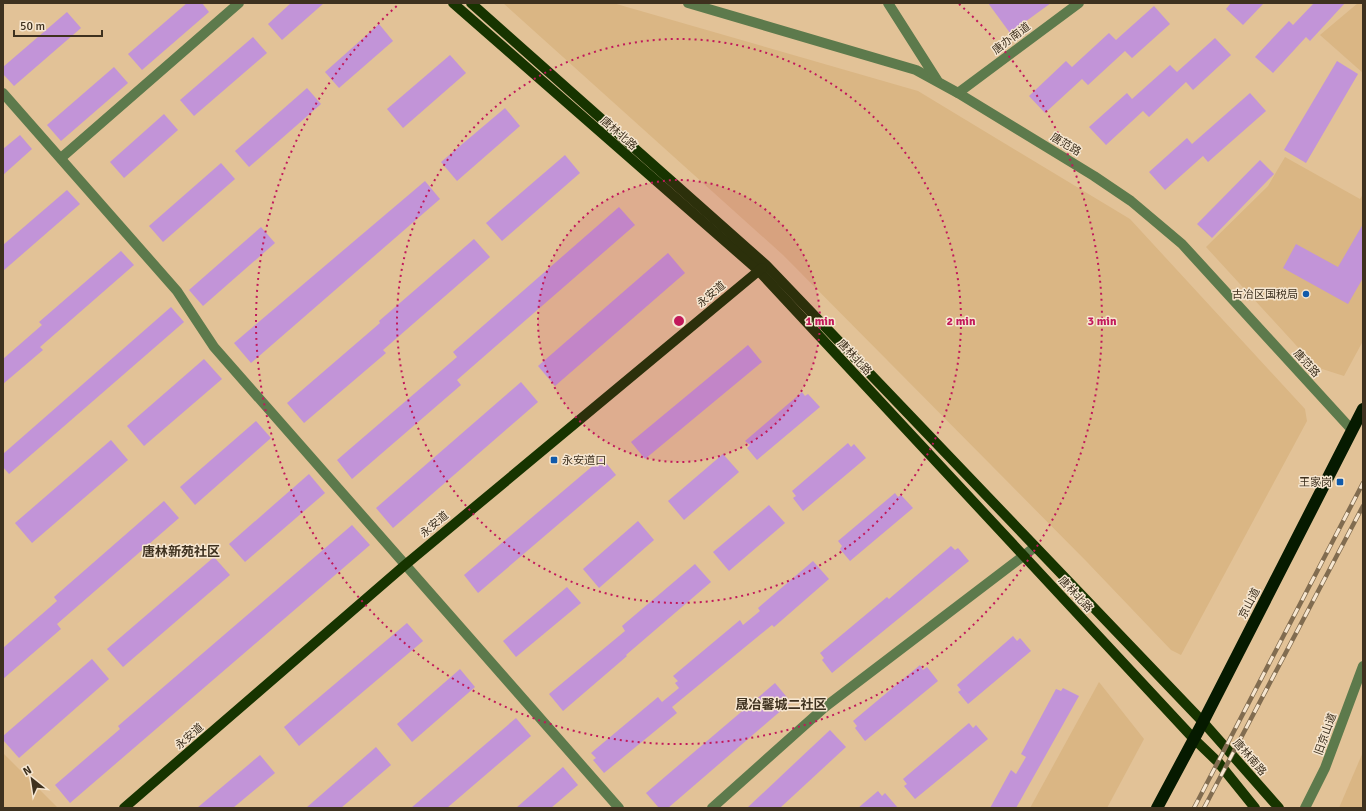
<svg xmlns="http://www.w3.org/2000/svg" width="1366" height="811" font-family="Signika,'Noto Sans SC',sans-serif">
<rect width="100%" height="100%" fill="#e2c297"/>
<g fill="#dab684">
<path d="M503,3h110l305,88 212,128 175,190 2,12 -126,234 -10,-5 -84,-88 -304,-307z"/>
<path d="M1358,3h5v70l-43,-38z"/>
<path d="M1285,157l75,42 3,-5v147l-19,35 -28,-9 -110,-120 62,-61z"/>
<path d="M1099,682l45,57 -37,69h-77z"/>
<path d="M1363,752v56h-24z"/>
<path d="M3,753l55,55h-55z"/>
</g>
<g fill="#c294d8">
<path d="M187,3h15l7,9 -67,58 -14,-16z"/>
<path d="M291,3h33l-42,37 -14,-16z"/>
<path d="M988,3h63l-41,30z"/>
<path d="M1231,3h33l-21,22 -17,-16z"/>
<path d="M1314,3h31l-35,38 -4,-4 -33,36 -18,-16 34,-36 4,4z"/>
<path d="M1154,6l16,18 -38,34 -7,-7 -37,34 -6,-6 -37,34 -16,-17 37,-35 6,6 37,-34 7,7z"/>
<path d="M67,12l14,16 -67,58 -11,-12v-7z"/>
<path d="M379,24l14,17 -54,47 -14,-16z"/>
<path d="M253,37l14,16 -73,63 -14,-16z"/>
<path d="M1215,38l16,17 -38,35 -7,-8 -37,35 -6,-6 -37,34 -17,-18 38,-34 5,6 38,-34 7,7z"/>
<path d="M450,55l16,18 -63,55 -16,-19z"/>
<path d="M1337,61l21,13 -52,89 -22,-13z"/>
<path d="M114,67l14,16 -67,58 -14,-16z"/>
<path d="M307,88l14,16 -72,63 -14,-16z"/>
<path d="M1250,93l16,18 -58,51 -5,-6 -38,34 -16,-18 38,-34 5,6z"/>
<path d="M505,108l15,18 -63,55 -16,-19z"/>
<path d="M164,114l14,16 -54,48 -14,-16z"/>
<path d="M20,135l12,14 -29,26v-26z"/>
<path d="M565,155l15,18 -78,68 -16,-18z"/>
<path d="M1260,160l14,14 -62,64 -15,-14z"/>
<path d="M221,163l14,16 -72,63 -14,-16z"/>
<path d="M425,181l15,18 -189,164 -17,-20z"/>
<path d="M67,190l13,14 -77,67v-26z"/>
<path d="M619,207l16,18 -178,155 4,5 -109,94 -15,-19 120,-103 -4,-5z"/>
<path d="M1363,224v54l-15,26 -65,-36 13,-24 42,23z"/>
<path d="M261,227l14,16 -72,63 -14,-16z"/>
<path d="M474,239l16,18 -107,93 3,3 -82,70 -17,-20 93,-80 -1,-2z"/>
<path d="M121,251l13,14 -94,82 3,3 -40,34v-25l39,-34 -3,-3z"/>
<path d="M668,253l17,20 -130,113 -17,-20z"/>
<path d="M171,307l13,15 -175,152 -6,-7v-13z"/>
<path d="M748,345l14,17 -117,97 -14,-17z"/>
<path d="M204,359l18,20 -78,67 -17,-20z"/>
<path d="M521,382l17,20 -145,126 -17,-20z"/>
<path d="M802,392l3,4 3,-2 12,13 -63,53 -10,-12 3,-3 -5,-4z"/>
<path d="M256,421l15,17 -76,67 -15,-18z"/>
<path d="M111,440l17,20 -96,83 -17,-20z"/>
<path d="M848,443l3,4 3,-3 12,14 -63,53 -10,-13 3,-2 -4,-5z"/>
<path d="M723,454l16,18 -55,48 -16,-19z"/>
<path d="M602,458l14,17 -138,118 -14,-18z"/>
<path d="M309,474l16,19 -80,69 -16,-18z"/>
<path d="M895,493l3,4 3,-2 12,13 -63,53 -10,-12 2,-3 -4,-5z"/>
<path d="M164,501l15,17 -122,106 4,5 -58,50v-31l54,-47 -3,-4z"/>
<path d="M769,505l16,18 -56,48 -16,-19z"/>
<path d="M638,521l16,19 -55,48 -16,-19z"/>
<path d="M352,525l18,20 -300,258 -15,-18 65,-56 -2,-3z"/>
<path d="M951,546l4,4 3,-2 11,13 -137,112 -10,-13 2,-2 -4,-5 67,-56 2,2z"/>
<path d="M214,557l16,18 -107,92 -16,-18z"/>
<path d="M813,561l16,18 -55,48 -2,-2 -100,82 5,6 -73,60 -11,-13 3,-2 -5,-5 67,-56 4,5 17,-14 -4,-5 3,-2 -5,-5 67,-56 3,5 17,-14 -2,-3z"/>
<path d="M695,564l16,18 -85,73 1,1 -64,55 -14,-17 76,-63 -3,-5z"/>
<path d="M567,587l14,16 -65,54 -13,-16z"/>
<path d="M407,623l16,18 -124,105 -15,-19z"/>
<path d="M1013,636l4,5 3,-3 11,13 -63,53 -10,-12 3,-2 -4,-5z"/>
<path d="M92,659l17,20 -90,79 -16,-18v-4z"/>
<path d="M920,665l3,5 4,-3 11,14 -73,60 -10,-13 2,-2 -4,-5z"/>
<path d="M460,669l15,18 -63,55 -15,-18z"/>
<path d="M775,683l16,19 -123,106h-9l-13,-15z"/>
<path d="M1063,688l16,8 -63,112h-26l21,-38 5,4 10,-17 -5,-3 35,-65 5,2z"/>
<path d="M516,718l15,18 -84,72h-36z"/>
<path d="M969,723l4,5 3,-3 12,14 -73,60 -11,-13 3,-2 -4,-5z"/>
<path d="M830,730l16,17 -66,61h-33z"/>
<path d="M376,747l15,18 -50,43h-35z"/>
<path d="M260,755l15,18 -42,35h-36z"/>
<path d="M563,767l15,18 -27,23h-35z"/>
<path d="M878,791l4,5 3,-3 13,15h-40z"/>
</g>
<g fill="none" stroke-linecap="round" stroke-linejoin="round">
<g stroke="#5d7a4c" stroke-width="10">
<path d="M688,3l228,67 42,23 136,83 37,25 51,43 170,186"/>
<path d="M888,3l49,77"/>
<path d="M3,93l174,198 37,56 405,461"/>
<path d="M958,93l121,-90"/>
<path d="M61,158l178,-155"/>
<path d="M712,808l113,-101 210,-160"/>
<path d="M1305,808l20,-40 38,-102"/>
</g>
<g stroke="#173400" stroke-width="10">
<path d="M453,3l305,267 436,469 24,23 37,46"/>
<path d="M471,3l295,262 437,457 76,86"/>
<path d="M124,808l281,-243 357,-297"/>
</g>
<path stroke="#061a00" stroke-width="12" d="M1157,808l46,-86 160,-313"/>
<defs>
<g id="rail">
<path d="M1194,808l169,-325"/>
<path d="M1204,808l159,-302"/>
</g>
</defs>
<use href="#rail" stroke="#816c50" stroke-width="4.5"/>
<use href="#rail" stroke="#f6e6d0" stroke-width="3" stroke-dasharray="9" stroke-linecap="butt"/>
</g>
<circle cx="679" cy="321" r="141" fill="#c2185b" fill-opacity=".12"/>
<g fill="none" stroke="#c2185b" stroke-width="2" stroke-dasharray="2 4">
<circle cx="679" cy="321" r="141"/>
<circle cx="679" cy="321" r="282"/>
<path d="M959 4A423 423 0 1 1 399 4"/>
</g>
<g fill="#105aaa" stroke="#f6e6d0" stroke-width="1.5">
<circle cx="1306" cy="294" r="4"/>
<rect x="550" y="456" width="8" height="8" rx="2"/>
<rect x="1336" y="478" width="8" height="8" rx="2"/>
</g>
<g text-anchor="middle" stroke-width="3" stroke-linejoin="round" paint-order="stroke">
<g font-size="11" fill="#3e311f" stroke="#f6e6d0">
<text transform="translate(1011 38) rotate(-37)" y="4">唐办南道</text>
<text transform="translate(619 133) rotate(41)" y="4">唐林北路</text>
<text transform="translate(1066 144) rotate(31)" y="4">唐范路</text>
<text transform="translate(711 294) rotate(-40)" y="4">永安道</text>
<text transform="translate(855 357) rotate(47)" y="4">唐林北路</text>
<text transform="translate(1307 363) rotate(48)" y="4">唐范路</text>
<text transform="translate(434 524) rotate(-40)" y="4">永安道</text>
<text transform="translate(1076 594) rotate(47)" y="4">唐林北路</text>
<text transform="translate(1249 603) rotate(-63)" y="4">京山道</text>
<text transform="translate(1325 734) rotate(-70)" y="4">旧京山道</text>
<text transform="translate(189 736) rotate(-41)" y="4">永安道</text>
<text transform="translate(1250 757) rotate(49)" y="4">唐林南路</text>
</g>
<g font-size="11" fill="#3e311f" stroke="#f6e6d0" text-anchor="end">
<text x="1298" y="298">古冶区国税局</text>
<text x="562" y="464" text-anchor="start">永安道口</text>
<text x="1332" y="486">王家岗</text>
</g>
<g font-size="13" font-weight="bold" fill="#3e311f" stroke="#f6e6d0">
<text x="181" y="556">唐林新苑社区</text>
<text x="781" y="709">晟冶馨城二社区</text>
</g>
</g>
<circle cx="679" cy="321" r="6" fill="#c2185b" stroke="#f6e6d0" stroke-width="2"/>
<g font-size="12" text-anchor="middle" font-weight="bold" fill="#c2185b" stroke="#f6e6d0" stroke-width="3" stroke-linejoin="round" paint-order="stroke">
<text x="820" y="325">1 min</text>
<text x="961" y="325">2 min</text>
<text x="1102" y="325">3 min</text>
</g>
<rect width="1366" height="811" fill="none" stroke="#3e311f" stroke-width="8"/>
<g transform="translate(32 779) rotate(330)" stroke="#f6e6d0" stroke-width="3" paint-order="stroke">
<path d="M0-3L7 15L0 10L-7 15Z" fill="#3e311f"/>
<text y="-6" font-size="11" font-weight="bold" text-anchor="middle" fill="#3e311f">N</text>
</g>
<path d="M14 30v6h88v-6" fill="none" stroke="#3e311f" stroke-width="2"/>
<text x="20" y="30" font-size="12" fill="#3e311f" stroke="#f6e6d0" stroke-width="3" paint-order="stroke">50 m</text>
</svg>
